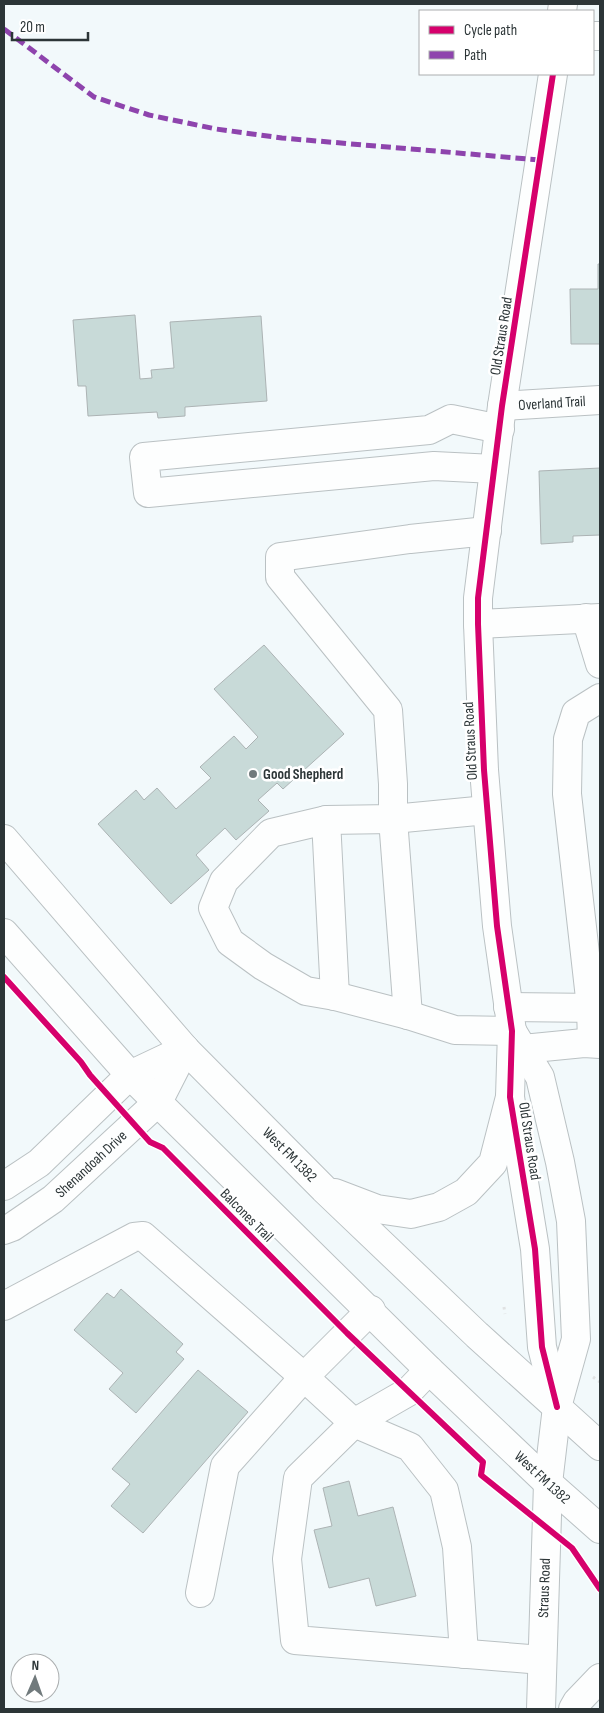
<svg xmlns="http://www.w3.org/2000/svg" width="604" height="1713" font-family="'Sofia Sans Condensed',sans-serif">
<rect width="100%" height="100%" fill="#f2f9fb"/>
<g fill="#c8dad8" stroke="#acb3b4">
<path d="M598,264h2v80h-29l-1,-55h28z"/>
<path d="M135,315l5,64 12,-1 -1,-8 23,-2 -4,-46 91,-6 6,85 -82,6v9l-27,2 -1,-6 -69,4 -2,-30h-8l-5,-66z"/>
<path d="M600,468v67l-27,1v6l-32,2 -2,-73z"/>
<path d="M264,645l80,89 -61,55 -6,-6 -19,17 11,11 -33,29 -11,-12 -29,27 13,15 -38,34 -73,-80 38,-34 8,10 13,-12 19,21 35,-31 -11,-11 34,-31 12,13 12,-12 -44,-48z"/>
<path d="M121,1289l62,55 -7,8 8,7 -48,54 -27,-24 14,-16 -49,-43 33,-37 7,5z"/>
<path d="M198,1370l50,42 -105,121 -32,-27 19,-22 -18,-15z"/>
<path d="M349,1481l9,35 35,-9 23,89 -40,10 -7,-28 -40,10 -15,-58 18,-4 -9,-38z"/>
</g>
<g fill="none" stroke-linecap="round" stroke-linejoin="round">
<defs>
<g id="minor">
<path d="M562,11l1,-7"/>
<path d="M593,36h7"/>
<path d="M553,74l-51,332 -24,192v26l6,146 13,156 15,105 -2,66 25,152 7,98 15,60"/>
<path id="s1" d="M502,406l98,-6"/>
<path d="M494,469l-60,-3 -286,27 -4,-36 285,-27 22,-11 49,10"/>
<path d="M586,618l14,46"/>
<path d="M478,624l122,-6"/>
<path d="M487,810l-94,9 -67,1 -55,13 -47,48 -11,27 17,34 33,24 43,25 29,5 73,19 47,15 57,1"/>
<path d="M326,820l9,176"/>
<path d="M508,1007l92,1"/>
<path d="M408,1015l-15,-196v-35l-5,-74 -108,-133v-20l130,-18 77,-8"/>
<path d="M512,1031l28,46 20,85 11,59 5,118 -19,68 -9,76 -7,226"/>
<path d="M592,1043l-1,-36 -24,-213 1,-55 8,-26 24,-15"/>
<path d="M523,1049l61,-6 16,1"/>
<path d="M4,1186l35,-23 91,-88 55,-26"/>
<path id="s2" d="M4,1230l8,-3 41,-28 105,-97 27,-53"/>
<path d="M4,1306l130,-69 9,-1 161,141 -79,89 -25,127"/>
<path d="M371,1310l-67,67 50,46 56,24 34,43 13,57 7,107"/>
<path d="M429,1370l-21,22 -54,31 -56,55 -11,81 8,81 247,20"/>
</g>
<g id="major">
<path id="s3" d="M4,839l181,210 139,140 153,146 123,111"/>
<path id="s4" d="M4,933l126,142 299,295 119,113 52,46"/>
<path d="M335,1193l42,16 34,5 28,-7 27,-15 27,-29 17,-66"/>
<path d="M573,1709l4,-7 23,-24"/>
</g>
</defs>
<use href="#minor" stroke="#bac1c3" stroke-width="30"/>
<use href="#major" stroke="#bac1c3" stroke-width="30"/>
<g stroke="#e0e2e3" stroke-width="3" stroke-dasharray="2.5 4" stroke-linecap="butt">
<path d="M504,1307l1,7"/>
<path d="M593,1377l7,5"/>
</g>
<use href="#minor" stroke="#fdfefe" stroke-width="28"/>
<use href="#major" stroke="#fdfefe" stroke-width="28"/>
<path stroke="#8e44ad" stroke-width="5" stroke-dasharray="10 5" stroke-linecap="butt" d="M4,29l90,68 55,18 67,14 66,9 258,22"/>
<defs>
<g id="cycleway">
<path d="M553,74l-51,332 -24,192v26l6,146 13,156 15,105 -2,66 25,152 7,98 15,60"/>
<path d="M4,977l77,85 9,13 60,67 13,6 184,185 136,129 -2,13 91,73 28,41"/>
</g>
</defs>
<use href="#cycleway" stroke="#fff" stroke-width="9"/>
<use href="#cycleway" stroke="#d6006c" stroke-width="6"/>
</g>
<circle fill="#717a7c" stroke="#fff" stroke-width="2" cx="253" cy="774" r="5"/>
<g text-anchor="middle" stroke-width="5" stroke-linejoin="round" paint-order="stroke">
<g font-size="15" fill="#2c3537" stroke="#fff">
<text transform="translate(501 336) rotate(-81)" y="5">Old Straus Road</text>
<text dy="5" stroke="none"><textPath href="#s1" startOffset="50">Overland Trail</textPath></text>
<text transform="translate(470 741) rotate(-93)" y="5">Old Straus Road</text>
<text transform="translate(530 1141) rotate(81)" y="5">Old Straus Road</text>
<text dy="5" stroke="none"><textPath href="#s3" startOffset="426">West FM 1382</textPath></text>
<text dy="5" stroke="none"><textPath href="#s2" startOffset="110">Shenandoah Drive</textPath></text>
<text transform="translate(247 1215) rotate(45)" y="5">Balcones Trail</text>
<text dy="5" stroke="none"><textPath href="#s4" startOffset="766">West FM 1382</textPath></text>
<text transform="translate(544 1588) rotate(-88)" y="5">Straus Road</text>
</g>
<g font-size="15" font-weight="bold" fill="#2c3537" stroke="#fff" text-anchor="start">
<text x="263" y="779">Good Shepherd</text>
</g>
</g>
<rect width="604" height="1713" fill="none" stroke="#2c3537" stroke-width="10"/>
<rect x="419" y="10" width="175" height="65" fill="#ffffff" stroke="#abaeaf"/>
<rect x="429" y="26" width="25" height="8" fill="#d6006c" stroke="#abaeaf"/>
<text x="464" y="35" font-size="15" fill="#2c3537">Cycle path</text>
<rect x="429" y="51" width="25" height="8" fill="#8e44ad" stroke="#abaeaf"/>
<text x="464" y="60" font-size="15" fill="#2c3537">Path</text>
<g transform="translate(35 1678) rotate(2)"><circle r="24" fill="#ffffff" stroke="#abaeaf"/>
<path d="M0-4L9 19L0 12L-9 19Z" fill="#717a7c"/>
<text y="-8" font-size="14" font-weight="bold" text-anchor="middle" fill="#2c3537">N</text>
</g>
<path d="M12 32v8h76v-8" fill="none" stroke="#2c3537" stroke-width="2.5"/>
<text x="20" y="32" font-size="15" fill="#2c3537" stroke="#ffffff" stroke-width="4" paint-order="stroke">20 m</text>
</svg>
